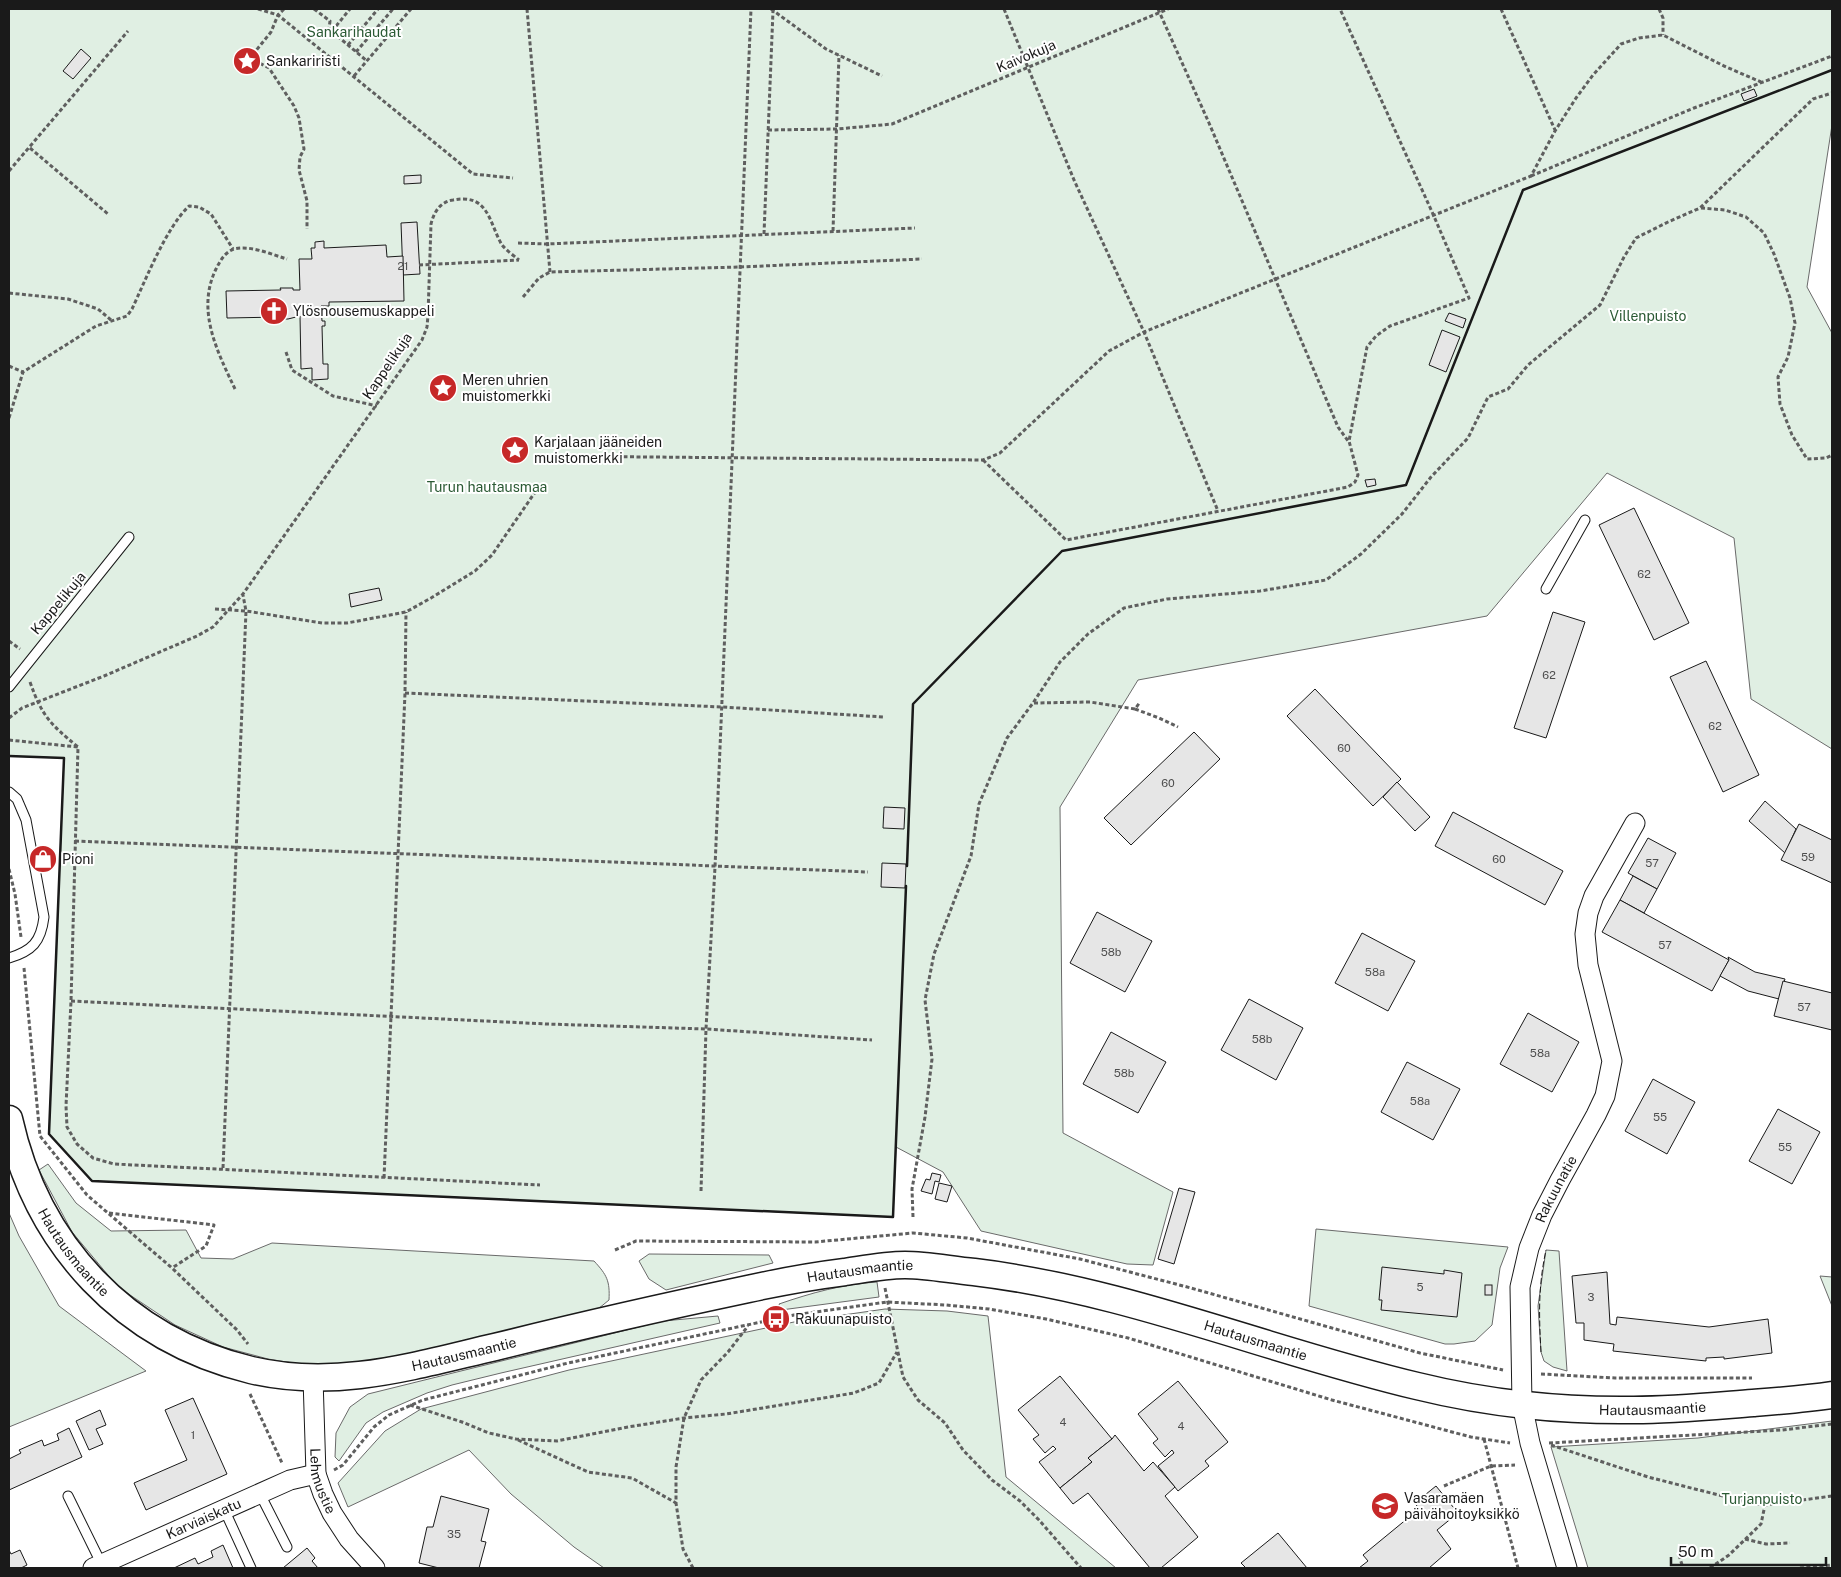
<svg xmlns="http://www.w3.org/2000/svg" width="1841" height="1577" font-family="'Public Sans',sans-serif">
<rect width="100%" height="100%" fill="#fff"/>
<g fill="#e0efe3" stroke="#6a6a6a">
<path d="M9,9h1823v116l-25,162 25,46v416l-81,-50 -17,-161 -127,-65 -120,143 -349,64 -78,127 3,326 110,59 -20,73 -26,-1 -146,-33 -38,-59 -47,-25 -3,70 -801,-36 -43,-47 15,-376 -55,-2z"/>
<path d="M48,1164l28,39 35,28 75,-1 15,28 32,1 39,-16 322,18c13,14 16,20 15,39l-11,9 -174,45 -106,13 -50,-8 -45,-12 -48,-22 -57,-38 -46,-55 -33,-62z"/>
<path d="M9,1213l10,23 40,70 87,65 -137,56z"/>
<path d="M1316,1229l192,18 -8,21 -8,57 -17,16 -21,3h-9l-136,-38z"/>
<path d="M1546,1250l13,1 8,120 -14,-4 -9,-6 -3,-9 -3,-46z"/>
<path d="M649,1254l120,1 4,8 -107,27 -17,-11 -10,-18z"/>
<path d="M1820,1276l12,1v29z"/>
<path d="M877,1282l2,15 -98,13 -2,-6c32,-11 64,-20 98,-22z"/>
<path d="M885,1309l62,2 41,5 18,161 110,91h-512l-30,-21 -63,-53 -42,-44 -121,57 -10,-24 47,-52 36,-22 148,-39 225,-48z"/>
<path d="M718,1316l2,7 -219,50 -49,12 -25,8 -44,19 -17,11 -27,38 -4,-4 1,-24 14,-26 18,-13 295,-73z"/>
<path d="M1832,1421v147h-244l-37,-121 147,-9z"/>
</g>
<g fill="#e6e6e6" stroke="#1a1a1a">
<path d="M81,49l10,9 -18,21 -10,-8z"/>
<path d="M1754,89l3,7 -13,5 -3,-7z"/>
<path d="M421,175v8l-17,1v-8z"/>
<path d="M417,222l3,52 -17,1 -2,-52z"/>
<path d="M324,241v7l62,-3 1,12 16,-1 1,45 -75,1v4h-8l1,15h3v5h-3l1,38h5v15l-16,1v-12l-11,1 -1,-53 -12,3h-7v-2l-54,1 -1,-27 55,-1 -1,-2h13v2h7l-1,-31h13l-1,-11h4v-6z"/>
<path d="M1449,313l17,6 -3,9 -18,-7z"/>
<path d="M1442,330l18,7 -14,35 -17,-7z"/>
<path d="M1375,479l1,6 -9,2 -2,-7z"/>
<path d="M1634,508l55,115 -35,17 -55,-115z"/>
<path d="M379,588l3,12 -31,7 -2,-13z"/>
<path d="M1553,612l32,10 -39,116 -32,-10z"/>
<path d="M1706,661l53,114 -36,17 -53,-115z"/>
<path d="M1315,689l86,90 -28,27 -86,-90z"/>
<path d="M1194,732l26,27 -89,86 -27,-27z"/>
<path d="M1397,782l33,35 -15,14 -32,-34z"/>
<path d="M1765,801l31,28 -11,24 -36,-32z"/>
<path d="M884,807l21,1 -1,21 -21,-1z"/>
<path d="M1453,812l110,59 -18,34 -110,-59z"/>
<path d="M1799,824l33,16v43l-51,-23z"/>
<path d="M1648,838l28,15 -19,36 -29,-16z"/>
<path d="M882,863l24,1 -1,24 -24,-1z"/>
<path d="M1633,876l24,13 -13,24 -24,-13z"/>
<path d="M1620,900l109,60 -17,31 -110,-59z"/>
<path d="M1097,912l55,29 -27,51 -55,-29z"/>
<path d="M1362,933l53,28 -27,50 -53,-28z"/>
<path d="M1728,957l27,15 30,7 -6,20 -31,-8 -28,-15 9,-16z"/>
<path d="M1783,981l49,12v37l-58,-14z"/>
<path d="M1249,999l54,29 -27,52 -55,-30z"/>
<path d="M1528,1013l51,29 -27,50 -52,-28z"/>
<path d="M1111,1032l55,30 -28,51 -55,-29z"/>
<path d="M1407,1062l53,27 -27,51 -52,-28z"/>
<path d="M1653,1079l42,23 -28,52 -42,-23z"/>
<path d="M1778,1109l42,23 -28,52 -43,-23z"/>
<path d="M932,1173l9,2 -2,7 -4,-1 -3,13 -11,-3 5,-12 4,1z"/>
<path d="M939,1183l13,3 -5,16 -12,-3z"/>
<path d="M1179,1188l16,4 -21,72 -16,-5z"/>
<path d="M1382,1267l62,7v-4l18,3 -5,44 -76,-7 1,-10h-3z"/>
<path d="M1607,1272l3,52 6,1 1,-8 92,10 59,-8 4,34 -48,6v-2l-18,1v3l-93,-10 1,-7 -30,-4v-17h-8l-4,-47z"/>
<rect x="1485" y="1285" width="7" height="10"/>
<path d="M1060,1376l52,63 -24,19 4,4 -32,26 -21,-26 17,-13 -3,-3 -8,7 -12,-14 6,-4 -21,-25z"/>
<path d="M1178,1381l50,61 -23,19 4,5 -31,25 -20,-25 16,-13 -2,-3 -7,7 -12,-14 5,-4 -20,-25z"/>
<path d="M193,1398l34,76 -81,36 -12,-27 53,-23 -22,-50z"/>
<path d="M100,1410l6,15 -10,4 7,15 -14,6 -13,-29z"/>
<path d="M69,1428l13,29 -73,33v-31l12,-6 -2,-3 23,-10 2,6 15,-6 -2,-6z"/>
<path d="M1115,1435l29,36 9,-9 22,25 -10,9 33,41 -37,31h-11l-62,-75 -15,11 -13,-16 32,-26 -4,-4 24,-19z"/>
<path d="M1436,1486l22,27 -21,17 14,19 -22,19h-70l9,-7 -5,-6 56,-46 -4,-6z"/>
<path d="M441,1496l48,13 -8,32 5,1 -7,26h-40l-20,-5 8,-36h6z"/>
<path d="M1278,1533l29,35h-61l-5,-5z"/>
<path d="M223,1545l10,23h-59l21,-10 3,6 15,-7 -2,-6z"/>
<path d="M307,1548l8,10 -3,3 6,7h-35z"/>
<path d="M9,1550l2,4 9,-4 7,15 -6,3h-12z"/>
</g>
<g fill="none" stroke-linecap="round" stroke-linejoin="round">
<defs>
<g id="lane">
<path d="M1546,589l39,-69"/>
<path d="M9,687l120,-150"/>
<path d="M9,792l8,7 9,21 18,97c-3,25 -12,34 -35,41"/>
<path d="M260,1494l27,53"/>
<path d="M68,1496l34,69"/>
<path d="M224,1509l27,59"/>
</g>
<g id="street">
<path id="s1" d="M313,1378l3,96 7,20 9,19 17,26 26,29"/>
<path id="s2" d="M93,1568l197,-88 26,-6"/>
<path id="s3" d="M1567,1568l-37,-125 -8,-39 -2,-117 9,-39 13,-33 18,-35 36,-65 9,-19 7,-35 -24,-96 -3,-31 3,-21 6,-17 41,-73"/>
</g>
<g id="secondary">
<path id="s4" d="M9,1119c28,126 115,220 242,251 85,20 162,-4 244,-23 84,-21 168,-40 253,-58 32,-7 65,-13 97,-17 20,-3 40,-7 60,-7 23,0 46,5 69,7 152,18 295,79 443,114 69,17 146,25 217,24 40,0 80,-4 119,-7 26,-2 53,-4 79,-8"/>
</g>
</defs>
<use href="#lane" stroke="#1a1a1a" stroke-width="11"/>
<use href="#street" stroke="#1a1a1a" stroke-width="21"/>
<use href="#secondary" stroke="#1a1a1a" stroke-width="29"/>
<g stroke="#5f5f5f" stroke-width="3" stroke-dasharray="4 2.5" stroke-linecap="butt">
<path d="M258,9l20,6 195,159 40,4"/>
<path d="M284,9l-6,6 -7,17 -21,26 19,10 25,38 5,12 5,31 -4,8 -1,13 8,31v28"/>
<path d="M314,9l16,12 -1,8 38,32"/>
<path d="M527,9l23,263"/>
<path d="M771,9l55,40 56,27"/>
<path d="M1004,9l70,171 70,152 74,179"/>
<path d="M1158,9l51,114 129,304 10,14"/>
<path d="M1501,9l54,121"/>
<path d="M1659,9l4,9v17"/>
<path d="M332,31l18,-22"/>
<path d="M348,45l30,-36"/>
<path d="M356,52l37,-43"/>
<path d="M354,76l57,-67"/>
<path d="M768,130l69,-1 55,-5 276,-115"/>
<path d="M30,148l78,66"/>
<path d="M9,171l119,-140"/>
<path d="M1531,176l163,-68 138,-52"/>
<path d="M1701,208l24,2 21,7 18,16 10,21 16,44 5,25 -7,34 -10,20 2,27 12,31 15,24 19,-1 6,-3"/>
<path d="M833,231l6,-176"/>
<path d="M764,234l9,-223"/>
<path d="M518,243l29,1 368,-16"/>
<path d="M419,265l100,-5"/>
<path d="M9,293l59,6 30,10 13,11"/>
<path d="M523,297l16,-19 11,-6 190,-5 182,-8"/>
<path d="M286,352l6,18 41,26 44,10"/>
<path d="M9,366l14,6"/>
<path d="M235,389c-18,-38 -39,-79 -19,-120 4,-8 9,-17 18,-20 17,-4 36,5 53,10"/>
<path d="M9,418l14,-46 73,-46 31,-10 5,-7c14,-30 34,-81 57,-103l10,1 12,7 22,35"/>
<path d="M539,456l444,4 17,-7 109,-102 35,-19 387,-156 24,-45 21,-33 17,-23 28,-31 18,-6 24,-3 61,31 37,16"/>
<path d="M983,460l83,80 282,-53 7,-5 3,-7 -9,-34 18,-94 9,-11 14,-10 79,-28 -36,-84 -93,-205"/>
<path d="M215,609l31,2 76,12h25l59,-11 25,-14 44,-27 17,-16 48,-70"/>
<path d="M9,641l11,8"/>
<path d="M30,682c12,34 20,42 48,65l-7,254 -5,105 1,21 10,17 16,14 21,6 426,21"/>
<path d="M405,693l317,14 162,10"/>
<path d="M1034,703l56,-1 45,7 5,-7"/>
<path d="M1135,709l24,9 19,9"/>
<path d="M9,718l13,-10 82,-32 93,-40 16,-9 30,-33 179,-254 5,-13 1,-12 3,-91c3,-12 9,-22 22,-24 36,-7 36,23 49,45 4,5 12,11 17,15"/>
<path d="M9,740l69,7"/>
<path d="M75,841l793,31"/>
<path d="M9,869l6,25 6,43"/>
<path d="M24,968l16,168 47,59 85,73 65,62 11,14"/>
<path d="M71,1001l476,23 159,5 166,11"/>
<path d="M223,1168l23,-557 -3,-16"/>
<path d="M384,1178l21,-485 1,-81"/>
<path d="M701,1191l5,-162 9,-162 36,-858"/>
<path d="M109,1213l105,12 -8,21 -34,22"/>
<path d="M913,1217l-1,-28 13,-72 7,-58 -7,-59 9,-46 37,-98 8,-52 28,-66 26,-35 27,-41 28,-28 36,-26 43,-9 93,-8 66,-11 35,-26 41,-40 29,-37 37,-39 20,-41 20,-8 20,-24 72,-60 24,-48 12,-19 32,-16 32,-14 113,-109 19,-6"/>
<path d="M615,1250l21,-9 179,1 98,-9 54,5 113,21 111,29 229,65 83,17"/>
<path d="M885,1288l18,89 15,23 27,23 18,27 29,30 28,21 19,19 42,48"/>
<path d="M1541,1374l74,4h137"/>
<path d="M250,1394l32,69"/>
<path d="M410,1405l52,17 27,11 27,6 41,2 71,-14 56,-9 42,-4 128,-21 25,-10 18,-31"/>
<path d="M1484,1439l34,129"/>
<path d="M518,1440l70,32 44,6 44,25"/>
<path d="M1549,1443l233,-13 50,-6"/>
<path d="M1551,1445l97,32 102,26 15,2 67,-9"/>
<path d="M334,1470l9,-5 31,-38 15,-12 34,-15 145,-37 226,-48 93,-13 59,3 43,4 57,10 82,19 204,62 139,37 39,6"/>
<path d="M1444,1486l47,-20 24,-1"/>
<path d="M1745,1539l21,5 24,-1"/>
<path d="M1679,1555l4,13"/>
<path d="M693,1568l-10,-19 -7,-46v-36l8,-49 17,-38 27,-28 20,-26"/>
<path d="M1710,1568l19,-13 32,-31 4,-19"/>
<path d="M1800,1568l32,-3"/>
</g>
<use href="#lane" stroke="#fff" stroke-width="9"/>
<use href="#street" stroke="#fff" stroke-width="19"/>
<use href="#secondary" stroke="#fff" stroke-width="26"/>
<path stroke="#1a1a1a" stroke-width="1" stroke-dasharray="6 2.5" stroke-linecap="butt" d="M1541,1352c-2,-36 -3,-65 5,-102"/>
<g stroke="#1a1a1a" stroke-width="2.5">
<path d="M9,756l55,2 -15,376 43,47 801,36 13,-331"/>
<path d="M907,866l6,-162 149,-153 344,-66 117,-295 309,-120"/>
</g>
</g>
<defs>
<symbol id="sight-disc" viewBox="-11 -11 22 22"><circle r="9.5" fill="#c62828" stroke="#fff"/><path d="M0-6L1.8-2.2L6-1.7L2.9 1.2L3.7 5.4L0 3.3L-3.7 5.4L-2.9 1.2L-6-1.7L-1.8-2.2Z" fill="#fff"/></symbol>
<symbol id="church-disc" viewBox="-11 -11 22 22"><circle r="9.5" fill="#c62828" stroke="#fff"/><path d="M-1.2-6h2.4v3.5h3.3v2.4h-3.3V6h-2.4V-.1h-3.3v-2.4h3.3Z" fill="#fff"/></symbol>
<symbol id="shop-disc" viewBox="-11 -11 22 22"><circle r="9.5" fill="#c62828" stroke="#fff"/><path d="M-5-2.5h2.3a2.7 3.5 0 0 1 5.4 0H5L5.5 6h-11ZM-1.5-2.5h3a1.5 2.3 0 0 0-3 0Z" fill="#fff"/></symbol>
<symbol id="bus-disc" viewBox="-11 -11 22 22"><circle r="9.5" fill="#c62828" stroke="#fff"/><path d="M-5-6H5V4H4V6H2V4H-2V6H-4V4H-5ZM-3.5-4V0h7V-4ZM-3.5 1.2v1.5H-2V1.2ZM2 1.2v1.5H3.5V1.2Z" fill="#fff"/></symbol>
<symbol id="school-disc" viewBox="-11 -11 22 22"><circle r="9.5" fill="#c62828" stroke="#fff"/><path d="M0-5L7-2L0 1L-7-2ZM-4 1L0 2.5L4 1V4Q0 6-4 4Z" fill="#fff"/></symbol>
</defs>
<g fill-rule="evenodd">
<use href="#sight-disc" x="231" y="45" width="32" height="32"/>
<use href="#church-disc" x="258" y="295" width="32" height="32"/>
<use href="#sight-disc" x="427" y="372" width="32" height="32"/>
<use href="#sight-disc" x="499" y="434" width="32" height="32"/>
<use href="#shop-disc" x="27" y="843" width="32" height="32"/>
<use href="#bus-disc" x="760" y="1303" width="32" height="32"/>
<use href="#school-disc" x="1369" y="1490" width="32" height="32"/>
</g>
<g text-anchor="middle" stroke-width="4" stroke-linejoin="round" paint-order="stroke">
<g font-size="11" fill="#4d4d4d">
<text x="403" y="270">21</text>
<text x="1644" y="578">62</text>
<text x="1549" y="679">62</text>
<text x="1715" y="730">62</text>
<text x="1344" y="752">60</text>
<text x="1168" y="787">60</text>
<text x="1808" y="861">59</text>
<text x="1499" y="863">60</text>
<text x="1652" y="867">57</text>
<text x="1665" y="949">57</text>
<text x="1111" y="956">58b</text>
<text x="1375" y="976">58a</text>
<text x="1804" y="1011">57</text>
<text x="1262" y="1043">58b</text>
<text x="1540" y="1057">58a</text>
<text x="1124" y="1077">58b</text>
<text x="1420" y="1105">58a</text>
<text x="1660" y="1121">55</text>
<text x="1785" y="1151">55</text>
<text x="1420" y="1291">5</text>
<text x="1591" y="1301">3</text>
<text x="1063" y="1426">4</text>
<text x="1181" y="1430">4</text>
<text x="193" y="1439">1</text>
<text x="454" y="1538">35</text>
</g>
<g font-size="14" fill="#2b5a34" stroke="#fff">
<text x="354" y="37">Sankarihaudat</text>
<text x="1648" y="321">Villenpuisto</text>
<text x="487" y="492">Turun hautausmaa</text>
<text x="1762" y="1504">Turjanpuisto</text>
</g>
<g font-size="14" fill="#1a1a1a" stroke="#fff">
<text transform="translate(1026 56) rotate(-23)" y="5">Kaivokuja</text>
<text transform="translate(387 366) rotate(-56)" y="5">Kappelikuja</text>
<text transform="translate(58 603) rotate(-50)" y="5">Kappelikuja</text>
<text dy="5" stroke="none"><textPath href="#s3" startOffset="392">Rakuunatie</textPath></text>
<text dy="5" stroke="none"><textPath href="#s4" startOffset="150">Hautausmaantie</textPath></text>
<text dy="5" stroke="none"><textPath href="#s4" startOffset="989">Hautausmaantie</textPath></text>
<text dy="5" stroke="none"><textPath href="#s4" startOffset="1394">Hautausmaantie</textPath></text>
<text dy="5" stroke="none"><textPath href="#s4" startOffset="584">Hautausmaantie</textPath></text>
<text dy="5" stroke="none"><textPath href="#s4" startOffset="1799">Hautausmaantie</textPath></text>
<text dy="5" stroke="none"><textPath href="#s1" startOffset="104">Lehmustie</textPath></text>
<text dy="5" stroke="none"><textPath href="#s2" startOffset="121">Karviaiskatu</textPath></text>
</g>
<g font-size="14" fill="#1a1a1a" stroke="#fff" text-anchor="start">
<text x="266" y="66">Sankariristi</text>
<text x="293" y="316">Ylösnousemuskappeli</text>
<text x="462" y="385">Meren uhrien<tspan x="462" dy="16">muistomerkki</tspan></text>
<text x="534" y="447">Karjalaan jääneiden<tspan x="534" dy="16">muistomerkki</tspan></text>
<text x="62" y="864">Pioni</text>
<text x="795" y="1324">Rakuunapuisto</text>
<text x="1404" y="1503">Vasaramäen<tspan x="1404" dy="16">päivähoitoyksikkö</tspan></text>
</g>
</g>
<rect width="1841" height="1577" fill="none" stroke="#1a1a1a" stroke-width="20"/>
<path d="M1671 1557v8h155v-8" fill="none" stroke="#1a1a1a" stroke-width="2.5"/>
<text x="1678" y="1557" font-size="15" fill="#1a1a1a" stroke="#ffffff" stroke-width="4" paint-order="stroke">50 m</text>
</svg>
